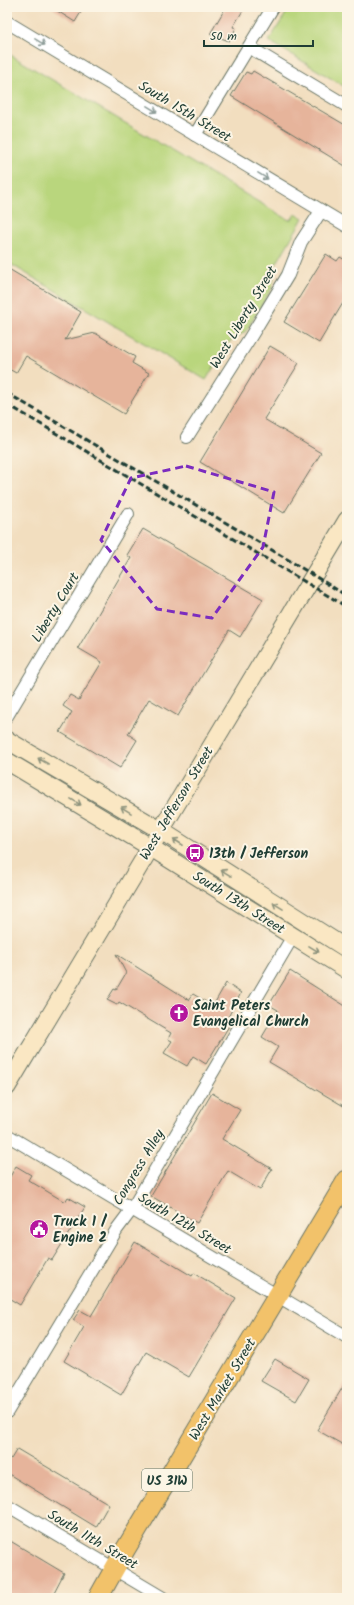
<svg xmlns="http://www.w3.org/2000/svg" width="354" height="1605" font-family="Kalam,sans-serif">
<rect width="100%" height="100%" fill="#fcf5e5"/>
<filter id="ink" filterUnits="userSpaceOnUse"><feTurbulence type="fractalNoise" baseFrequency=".025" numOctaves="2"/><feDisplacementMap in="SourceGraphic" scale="8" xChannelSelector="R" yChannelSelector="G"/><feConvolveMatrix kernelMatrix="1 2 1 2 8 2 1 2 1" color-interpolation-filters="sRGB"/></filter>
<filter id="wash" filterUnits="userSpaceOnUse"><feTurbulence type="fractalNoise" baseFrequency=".012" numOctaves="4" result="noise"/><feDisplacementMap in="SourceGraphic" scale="16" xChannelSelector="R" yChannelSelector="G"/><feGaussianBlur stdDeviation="0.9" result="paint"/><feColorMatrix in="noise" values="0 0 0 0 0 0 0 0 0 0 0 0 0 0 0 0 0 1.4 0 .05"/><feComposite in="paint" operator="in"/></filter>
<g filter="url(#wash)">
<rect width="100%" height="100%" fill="#f2debf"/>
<g fill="#b9d67d" stroke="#6c8a58">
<path d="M290,7h57v81l-78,-47z"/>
<path d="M7,53l282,167 3,-1 3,-5 8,4 -28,48 -3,22 -26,43 -17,11 -23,38 -199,-118z"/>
<path d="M14,752l117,71 -51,-31 -33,-13 -30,-17z"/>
</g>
<g id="blocks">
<g fill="#e6b49b">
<path d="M51,7h33l-9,15z"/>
<path d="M226,7h19l-12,20 3,1 -7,13 -8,-3 -2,2 -9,-6z"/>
<path d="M253,71l94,55v41l-116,-71 15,-24 5,2z"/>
<path d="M326,254l11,7 3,-4 7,4v44l-4,-2 -24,40 -35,-21z"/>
<path d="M7,268l74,44 -16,28 30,-7 40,24 -3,6 17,10 -25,41 -98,-58 -10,17 -9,-5z"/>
<path d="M270,346l29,17 -35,56 57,34 -37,60 -84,-51z"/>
<path d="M143,529l120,70 -23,38 -11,-7 -51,86 -29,-17 -21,35 9,6 -17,28 -60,-36 12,-20 -9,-6 7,-11 9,5 23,-38 -24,-14 53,-90 -4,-3z"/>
<path d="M116,954l73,46 4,-6 20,12 13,-23 15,10 -14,26 5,2 -26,43 -13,-8 -6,10 -23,-13 8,-12 -4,-2 3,-6 -52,-31 -2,3 -10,-5 7,-11 2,1 10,-17z"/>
<path d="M290,971l57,36v101l-78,-46 9,-15 -16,-10 16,-27 -9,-5z"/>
<path d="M212,1093l28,17 -18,29 50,30 -12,21 -32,-19 -31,52 -46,-27z"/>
<path d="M16,1166l15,9 -3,5 37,22 3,-5 17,10 -33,53 -4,-2 -28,47 -13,-8v-115z"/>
<path d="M135,1242l57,34 2,-3 42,25 -47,79 -43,-25 -25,43 -57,-34 20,-34 -11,-7 7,-10 11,6z"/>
<path d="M275,1359l34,20 -13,22 -35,-20z"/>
<path d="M347,1380v67l-30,-17z"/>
<path d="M17,1449l92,55 -13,23 -89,-54v-17l4,3z"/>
<path d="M7,1539l57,34 -13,25h-44z"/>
</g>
</g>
</g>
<g filter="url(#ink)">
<use href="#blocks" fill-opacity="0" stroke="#697565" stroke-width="1"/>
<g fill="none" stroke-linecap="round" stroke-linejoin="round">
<defs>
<g id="street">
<path d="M7,22l340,204"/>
<path d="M249,47l98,59"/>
<path d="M195,135l78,-128"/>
<path d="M187,437l64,-101 37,-61 13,-33 20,-31"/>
<path d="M7,716l121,-202"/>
<path d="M7,1135l340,202"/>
<path d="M7,1412l110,-183 15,-20 161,-273"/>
<path d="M7,1505l156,93"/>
</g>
<g id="secondary">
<path d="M7,740l153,90 187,119"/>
<path d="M7,761l143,86 197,123"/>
<path d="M7,1087l340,-567"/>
</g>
<path id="primary" d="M98,1598l27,-48 222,-370"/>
</defs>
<use href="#street" stroke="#697565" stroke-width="14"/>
<use href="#secondary" stroke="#697565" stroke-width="19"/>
<use href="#primary" stroke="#697565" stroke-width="21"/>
<use href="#street" stroke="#fff" stroke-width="12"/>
<use href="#secondary" stroke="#fae7c3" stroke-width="17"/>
<use href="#primary" stroke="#f2c26a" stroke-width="19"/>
<g stroke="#1f3d34" stroke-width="3" stroke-dasharray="6 3" stroke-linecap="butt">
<path d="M7,393l280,166 60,37"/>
<path d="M7,404l340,203"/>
</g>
</g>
<defs><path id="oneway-shaft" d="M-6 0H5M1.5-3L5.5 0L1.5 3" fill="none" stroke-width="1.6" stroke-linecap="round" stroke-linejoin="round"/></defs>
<g stroke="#8f9e9a">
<use href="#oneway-shaft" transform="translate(40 42) rotate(31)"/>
<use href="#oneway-shaft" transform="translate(152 109) rotate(31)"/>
<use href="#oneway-shaft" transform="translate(263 176) rotate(31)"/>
</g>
<g stroke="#8c927c">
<use href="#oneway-shaft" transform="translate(43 761) rotate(-150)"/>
<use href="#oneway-shaft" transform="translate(76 802) rotate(31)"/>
<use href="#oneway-shaft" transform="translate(126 810) rotate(-149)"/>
<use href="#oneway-shaft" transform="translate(178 842) rotate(-147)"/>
<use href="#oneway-shaft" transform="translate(226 873) rotate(-148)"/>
<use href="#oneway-shaft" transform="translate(278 906) rotate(-148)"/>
<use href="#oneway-shaft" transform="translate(314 949) rotate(32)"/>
</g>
</g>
<path fill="none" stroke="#7b2cbf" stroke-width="3" stroke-dasharray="8 5" stroke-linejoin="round" d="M186,466l88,26 -11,55 -51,71 -55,-9 -56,-69 30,-62z"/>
<defs>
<symbol id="bus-disc" viewBox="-11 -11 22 22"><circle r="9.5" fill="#b5179e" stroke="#fcf5e5"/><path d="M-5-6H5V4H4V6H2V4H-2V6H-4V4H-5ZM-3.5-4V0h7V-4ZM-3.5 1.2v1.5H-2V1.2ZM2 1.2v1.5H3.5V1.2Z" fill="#fff"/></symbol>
<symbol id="church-disc" viewBox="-11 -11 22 22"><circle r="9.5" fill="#b5179e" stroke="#fcf5e5"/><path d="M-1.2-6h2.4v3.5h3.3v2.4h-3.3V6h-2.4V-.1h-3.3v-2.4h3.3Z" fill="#fff"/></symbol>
<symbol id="civic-disc" viewBox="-11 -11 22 22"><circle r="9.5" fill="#b5179e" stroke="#fcf5e5"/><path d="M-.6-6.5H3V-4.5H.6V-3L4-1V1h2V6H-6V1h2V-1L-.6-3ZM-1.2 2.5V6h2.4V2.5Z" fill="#fff"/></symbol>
</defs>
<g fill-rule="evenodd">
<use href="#bus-disc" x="184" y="842" width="22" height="22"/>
<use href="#church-disc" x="168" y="1002" width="22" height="22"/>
<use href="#civic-disc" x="28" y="1218" width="22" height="22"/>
</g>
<g text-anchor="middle" stroke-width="4" stroke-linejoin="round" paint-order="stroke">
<rect fill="#fcf5e5" stroke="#617469" stroke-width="1" x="142" y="1469" width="50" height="22" rx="3"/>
<g font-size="13" font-weight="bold" fill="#1f3d34">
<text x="167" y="1485">US 31W</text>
</g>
<g font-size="14" fill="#1f3d34" stroke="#fcf5e5">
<text transform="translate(185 111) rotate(31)" y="5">South 15th Street</text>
<text transform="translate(243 317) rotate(-59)" y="5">West Liberty Street</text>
<text transform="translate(55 607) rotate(-59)" y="5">Liberty Court</text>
<text transform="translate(176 803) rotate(-59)" y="5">West Jefferson Street</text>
<text transform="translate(239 902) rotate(32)" y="5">South 13th Street</text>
<text transform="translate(138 1167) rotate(-59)" y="5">Congress Alley</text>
<text transform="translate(185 1223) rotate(31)" y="5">South 12th Street</text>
<text transform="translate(222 1389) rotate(-59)" y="5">West Market Street</text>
<text transform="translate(93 1539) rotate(31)" y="5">South 11th Street</text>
</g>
<g font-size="14" font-weight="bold" fill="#1f3d34" stroke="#fcf5e5" text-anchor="start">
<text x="209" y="858">13th / Jefferson</text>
<text x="193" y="1010">Saint Peters<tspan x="193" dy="16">Evangelical Church</tspan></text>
<text x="53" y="1226">Truck 1 /<tspan x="53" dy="16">Engine 2</tspan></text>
</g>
</g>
<rect width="354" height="1605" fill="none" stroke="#fcf5e5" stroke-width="24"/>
<path d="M204 40v6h109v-6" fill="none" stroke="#1f3d34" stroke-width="2"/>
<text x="210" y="40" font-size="12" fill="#1f3d34" stroke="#fcf5e5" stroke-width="3" paint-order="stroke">50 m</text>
</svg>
